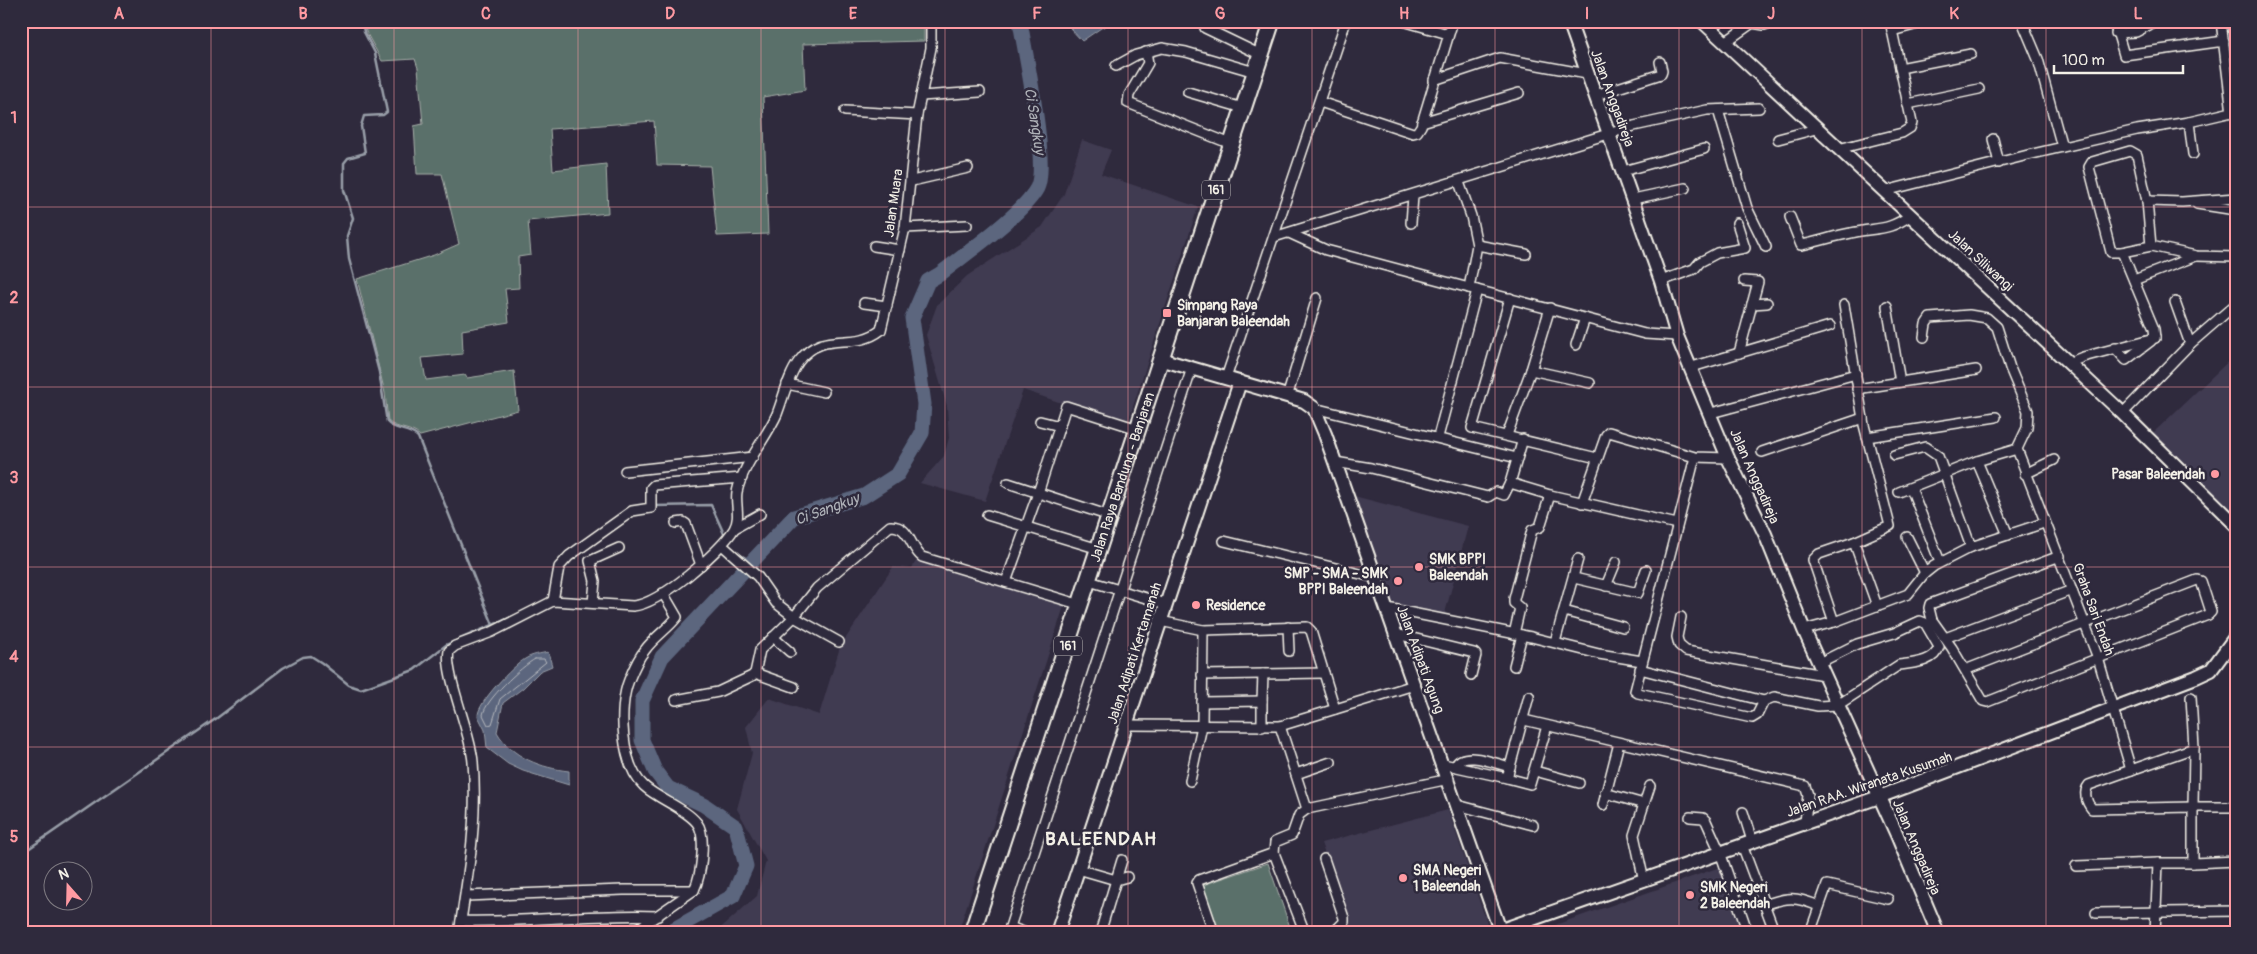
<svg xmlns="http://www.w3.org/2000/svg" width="2257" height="954" font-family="Pangolin,sans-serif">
<rect width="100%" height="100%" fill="#2f2a3d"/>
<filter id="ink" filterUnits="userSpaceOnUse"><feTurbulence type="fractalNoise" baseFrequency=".02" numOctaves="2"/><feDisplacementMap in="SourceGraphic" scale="10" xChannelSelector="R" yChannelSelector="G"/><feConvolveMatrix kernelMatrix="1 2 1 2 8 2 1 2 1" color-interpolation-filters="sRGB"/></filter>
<g filter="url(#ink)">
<g fill="#413b51">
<path d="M1082,140l29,10 -10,24 97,33 -71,218 -104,-35 -38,111 -65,-18 24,-27 5,-18 -2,-32 -21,-71 11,-30 30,-29 75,-49 22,-33z"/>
<path d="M2236,354v161l-83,-82z"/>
<path d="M1354,496l114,30 -24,91 -49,-9z"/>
<path d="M919,556l147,44 -108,333h-243l42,-37 9,-35 -29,-52 15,-56 -6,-26 23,-29 50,17 21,-68 53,-80 19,1z"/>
<path d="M1448,810l40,116 -18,7h-120l-4,-19 -25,-71z"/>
<path d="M1726,865l26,68h-218l24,-9z"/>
</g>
<g fill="#5a6f6a" stroke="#a7b0a9">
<path d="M364,21h469l3,3 88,-3v20l-121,3 2,46 -42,7 5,137 -51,2 -7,-70 -53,-1 -3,-44 -104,8 3,41 53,-6 2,49 -80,8 3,34 -13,2 1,31 -14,1 4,33 -47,8 1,24 -41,4 4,22 39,-5 2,3 47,-7 4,39 -98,26c-9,-9 -23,-6 -32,-15l-3,-28 -28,-114 77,-24 25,-11 -17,-70h-25l-3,-48 9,-2 -5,-56 -3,-9 -33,2 -16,-29z"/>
<path d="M1268,863l24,70h-76l-16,-47z"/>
</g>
<g fill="#5b667e" stroke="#989ea8">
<path d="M1078,21h39l-16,7 -19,13 -12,-13z"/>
<path d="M548,652l4,14 -12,5 -17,17 -20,15 -6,29c15,26 45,36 72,39v14l-46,-14 -15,-7 -21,-16 -2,-18 -7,-14c-1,-13 35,-50 47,-57 8,-5 15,-5 23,-7z"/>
</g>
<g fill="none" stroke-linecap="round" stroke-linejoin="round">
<path stroke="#b7b9be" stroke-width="1" d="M535,659h9l2,3 -46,37 -8,25 -4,1 -5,-10c2,-15 38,-48 52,-56z"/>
<g stroke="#989ea8" stroke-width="2.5">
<path d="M362,21l2,11 11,21 12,59 -4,3 -19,1 -3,10 4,27 -17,5 -4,5v27l9,28 -6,18 2,23 30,113 8,50c7,9 22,6 31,15l75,188"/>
<path d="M653,506l58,-1 14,31"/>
<path d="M734,551l18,11"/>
<path d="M21,854l196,-136 66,-50 20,-11 8,-1 11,7 27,22 12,4 53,-19 32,-25 68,-29"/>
</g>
<path stroke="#5b667e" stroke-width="15" d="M667,933l66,-37 13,-30 -10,-39 -32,-22 -36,-17 -13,-17 -13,-31v-39l20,-44 132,-140 70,-21 34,-22 24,-41 2,-29 -12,-86 16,-37 12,-7c24,-19 84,-61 97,-86 12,-24 -12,-135 -17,-167"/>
<defs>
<g id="street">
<path d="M1403,21l45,13"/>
<path d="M2022,21l16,38 24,88"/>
<path d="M2114,21l10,34 100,-14"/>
<path d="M2221,21l11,92"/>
<path d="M1205,28l56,27"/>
<path d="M1892,31l37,-10"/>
<path d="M2116,33l20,-1 13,-7 1,-4"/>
<path d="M1724,43l28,-20 12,2 13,-4"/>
<path d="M1146,52l2,11 -19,32 -1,8 103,41"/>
<path d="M1116,66l20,-11 26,-7 24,4 69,20"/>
<path d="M1900,68l71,-14"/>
<path d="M1434,80l66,-22 87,16"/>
<path d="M1188,92l55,16"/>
<path d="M1596,95l65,-21 1,-3 -2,-9"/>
<path d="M921,96l59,-4"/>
<path d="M1320,102l93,31 4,-1 4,-6 32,-105"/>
<path d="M1908,104l71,-15"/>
<path d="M1718,110l29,98 19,39"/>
<path d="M845,111l72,4"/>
<path d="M1422,122l97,-29"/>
<path d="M1778,139l38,-10"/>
<path d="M1993,139l6,24"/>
<path d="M1838,149l64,-16 8,-5 2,-5 -22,-102"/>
<path d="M2193,154l-4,-32 47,-11"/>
<path d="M1623,171l81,-22"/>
<path d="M912,181l56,-13"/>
<path d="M1459,182l12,34 6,29 -8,43"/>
<path d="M1885,191l143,-36 109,-25 52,-8"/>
<path d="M1633,199l52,-11"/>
<path d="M2147,201l35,1 54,-4"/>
<path d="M2197,204l32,5 7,-2"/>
<path d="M1790,217l11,28c17,-3 33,-9 50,-12 26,-6 36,-1 60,-18"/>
<path d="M1411,223l2,-27"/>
<path d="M905,228l62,-3"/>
<path d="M1289,233l37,17 143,38 176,46 32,2"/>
<path d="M1274,237l360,-111 73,-16 52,-2"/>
<path d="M1477,245l49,9"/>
<path d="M874,246l26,4"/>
<path d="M2151,246l-4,-45 -10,-46 -7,-4 -38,11 -3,5 22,85h11l29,-6 45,10 40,1"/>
<path d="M2122,252l32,77 1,9"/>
<path d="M2134,280l62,-24"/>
<path d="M1661,281l33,-12 6,-7 17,-9 28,-5 -8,-25"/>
<path d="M1510,298l-38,130 125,30"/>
<path d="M2175,302l15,42"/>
<path d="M864,303l23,3"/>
<path d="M1752,304l15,-1"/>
<path d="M1844,305l20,120 26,101 -36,16"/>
<path d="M1887,306l13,76"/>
<path d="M1924,337l2,-13 4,-6 39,-3 18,3 10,9 13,41 18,43 -1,17 -10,21 81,209 33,112 63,-22 -1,59h43"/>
<path d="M1576,345l9,-27"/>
<path d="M2115,348l11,12 25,-19"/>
<path d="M1739,353l19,-71 -14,-1"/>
<path d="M2068,363l15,-6 72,-19"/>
<path d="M1692,367l138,-41"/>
<path d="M1531,370l59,13"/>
<path d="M1226,378l120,-357"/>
<path d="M787,384l37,8"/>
<path d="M1857,389l119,-19"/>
<path d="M1288,394l29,-96"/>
<path d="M1314,408l203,50"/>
<path d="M1711,413l145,-39"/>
<path d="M2123,413l67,-69 46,-40"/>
<path d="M1040,421l20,5"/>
<path d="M1507,435l24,-65 19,-62"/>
<path d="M1438,437l39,-147"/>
<path d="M1867,437l129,-20"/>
<path d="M1523,439l-13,44 40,12 127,29"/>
<path d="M1762,452l101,-34"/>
<path d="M1695,457l-60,234 3,2 114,25 5,-3 7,-14 10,-4 44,9 20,-1 61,-40c13,-2 35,-2 40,-18l-14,-24 -5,-2 -26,12 -37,11 -38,19"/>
<path d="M1977,461l31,74"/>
<path d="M1335,462l36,6 117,29 8,-5 8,3 6,-12"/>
<path d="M625,471l128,-14"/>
<path d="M2025,474l29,-14"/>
<path d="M1008,483l102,33"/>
<path d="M1911,488l29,74"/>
<path d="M1899,492l78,-31 40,-12"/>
<path d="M1582,503l24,-68 3,-3 86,25 33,1"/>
<path d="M987,515l112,34"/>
<path d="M676,523l7,-1 3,2 15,41"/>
<path d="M735,528l25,-14"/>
<path d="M1907,537l18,36"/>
<path d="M1224,541l153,37"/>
<path d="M722,545l36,32 18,26 18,14 45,25"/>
<path d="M1971,547l73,-24"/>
<path d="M1574,578l64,15 8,-23"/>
<path d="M1089,581l77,23"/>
<path d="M1006,582l32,-89 28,-87 72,23"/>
<path d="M1606,586l10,-24"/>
<path d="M553,601l6,-34 10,-11 63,-45 19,-3v-20l3,-3 88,-7"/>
<path d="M593,603l2,-22 -5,-20 29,-13"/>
<path d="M1387,608l144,29 68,17 43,7"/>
<path d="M1564,611l59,16"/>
<path d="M1681,617l-4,20 2,8 7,6 138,24"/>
<path d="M1160,621l43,9 104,-3 4,4 24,78"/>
<path d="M1834,622l-21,-62 6,-6 35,-12 23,64"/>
<path d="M1288,627l1,24"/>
<path d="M1804,630l30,-8 74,-28 16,-20 10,-8 37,-19 -33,-91 -13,-9 -31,8"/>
<path d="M1396,634l78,19 2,2 -5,20"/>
<path d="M1514,634l6,-26 -6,-5v-4l18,-69 8,-3 10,-32"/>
<path d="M773,637l17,15"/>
<path d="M1945,638l127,-48"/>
<path d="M1555,642l23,-83"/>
<path d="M1514,666l8,-31"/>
<path d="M1640,669l124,32"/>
<path d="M1965,670l232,-90 4,1 10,31 -3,3 -221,87 -4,-1 -31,-53 -20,-28 -3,-12 1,-4 130,-48"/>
<path d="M755,673l39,14"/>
<path d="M1202,675l122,-2"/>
<path d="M2191,697l3,51"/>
<path d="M676,700l42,-8 34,-16 3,-3 5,-23 34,-33 23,-29 73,-62c20,-1 20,22 32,31l159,48"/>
<path d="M1262,701l1,-27"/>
<path d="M1202,702l60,-1v26"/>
<path d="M1524,720l281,66 3,9 -3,27"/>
<path d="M1125,725l155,1 134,-41"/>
<path d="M1280,726l27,83"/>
<path d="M1443,764l64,14 22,-82"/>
<path d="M1455,766c9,-17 41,-2 55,1"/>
<path d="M2131,770l-42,15c-6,7 -3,17 3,24l101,-2v56h-35l-3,70"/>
<path d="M1535,771l44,12"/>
<path d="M1296,774l35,-12"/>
<path d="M1507,778l23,6 17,-58"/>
<path d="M1190,781l12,-55 1,-96"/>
<path d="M1605,793l39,11"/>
<path d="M1457,805l76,20"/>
<path d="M1603,805l16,-62"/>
<path d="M1743,812l9,29"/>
<path d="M1690,817l13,1 3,3 14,31 28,81"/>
<path d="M1742,845l33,88"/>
<path d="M1274,853l31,80"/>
<path d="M1324,859l20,59v4l-11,11"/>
<path d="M2193,863l43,-2"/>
<path d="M2076,866l82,-3"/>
<path d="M1078,869l38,11 11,-3"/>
<path d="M1644,881l-10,-46 16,-49"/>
<path d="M466,896l157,-6h71"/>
<path d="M1765,905c23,-9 31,-8 54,1"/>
<path d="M2096,913l140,-2"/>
<path d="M461,921c66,2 131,-8 197,-5"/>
<path d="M1010,927l16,6"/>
<path d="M459,933c9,-57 19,-113 14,-171 -2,-29 -29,-89 -24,-111l6,-5 37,-14 61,-31 80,5c27,-2 87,-54 101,-77 7,-12 1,-25 3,-37 6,-28 29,-53 40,-78 7,-18 11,-38 22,-53 25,-33 54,-9 82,-31l24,-102 12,-113 14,-67v-27"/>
<path d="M632,933l62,-43c7,-14 13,-54 3,-67 -12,-15 -39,-24 -53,-37 -23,-21 -26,-79 -15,-106 4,-10 9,-22 16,-30 9,-13 23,-21 32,-33l-14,-24"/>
<path d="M1008,933l184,-565"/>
<path d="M1100,933l22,-73"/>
<path d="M1214,933l-17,-50 2,-3 75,-27 1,-11 17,-7 7,-20 8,-6 142,-30"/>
<path d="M1810,933l17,-48 61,14"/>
</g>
<g id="secondary">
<path d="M1569,21l92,260 16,55 51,122 37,76 39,96 93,205 41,98"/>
<path d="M1702,21l414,386 120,118"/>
<path d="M1160,359l144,42 10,7 11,26 176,499"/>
<path d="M1057,933l183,-551"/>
<path d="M1493,933l386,-136 317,-120 15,-7 25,-34"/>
</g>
<g id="primary">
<path id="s1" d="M972,933l300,-912"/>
</g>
</defs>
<use href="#street" stroke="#f4f1e8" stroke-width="12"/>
<use href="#secondary" stroke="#f4f1e8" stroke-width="16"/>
<use href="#primary" stroke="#f4f1e8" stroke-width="19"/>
<use href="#street" stroke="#2f2a3d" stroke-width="9"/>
<use href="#secondary" stroke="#2f2a3d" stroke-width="12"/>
<use href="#primary" stroke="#2f2a3d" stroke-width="15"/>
</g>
</g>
<path fill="none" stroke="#ff9aa2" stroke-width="1" stroke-opacity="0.55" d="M211,21v912M394,21v912M578,21v912M761,21v912M945,21v912M1128,21v912M1312,21v912M1495,21v912M1679,21v912M1862,21v912M2046,21v912M21,207h2215M21,387h2215M21,567h2215M21,747h2215"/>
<g fill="#ff9aa2" stroke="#2f2a3d" stroke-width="2">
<rect x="1162" y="308" width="10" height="10" rx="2.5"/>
<circle cx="2215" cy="474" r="5"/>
<circle cx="1419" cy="567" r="5"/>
<circle cx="1398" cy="581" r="5"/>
<circle cx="1196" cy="605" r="5"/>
<circle cx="1403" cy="878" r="5"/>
<circle cx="1690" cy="895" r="5"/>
</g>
<g text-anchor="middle" stroke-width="5" stroke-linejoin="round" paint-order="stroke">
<g fill="#2f2a3d" stroke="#b9b5b5" stroke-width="1">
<rect x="1202" y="180.5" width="28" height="19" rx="4"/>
<rect x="1054" y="636.5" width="28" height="19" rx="4"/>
</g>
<g font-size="12" font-weight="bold" fill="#f4f1e8">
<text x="1216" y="194">161</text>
<text x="1068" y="650">161</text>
</g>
<g font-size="14" fill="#f4f1e8" stroke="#2f2a3d">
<text transform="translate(1613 98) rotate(70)" y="5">Jalan Anggadireja</text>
<text transform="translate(893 203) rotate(-82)" y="5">Jalan Muara</text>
<text transform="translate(1981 260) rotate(43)" y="5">Jalan Siliwangi</text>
<text transform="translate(1755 476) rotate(66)" y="5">Jalan Anggadireja</text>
<text dy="5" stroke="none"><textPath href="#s1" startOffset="480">Jalan Raya Bandung - Banjaran</textPath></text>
<text transform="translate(2094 609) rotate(70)" y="5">Graha Sari Endah</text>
<text transform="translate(1134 653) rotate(-72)" y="5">Jalan Adipati Kertamanah</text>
<text transform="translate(1421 659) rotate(70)" y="5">Jalan Adipati Agung</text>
<text transform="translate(1869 784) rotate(-19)" y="5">Jalan RAA. Wiranata Kusumah</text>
<text transform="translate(1917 847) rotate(67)" y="5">Jalan Anggadireja</text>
</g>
<g font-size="14" font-weight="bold" fill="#f4f1e8" stroke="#2f2a3d" text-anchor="start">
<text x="1177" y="310">Simpang Raya<tspan x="1177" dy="16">Banjaran Baleendah</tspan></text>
<text x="2205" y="479" text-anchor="end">Pasar Baleendah</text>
<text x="1429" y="564">SMK BPPI<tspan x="1429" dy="16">Baleendah</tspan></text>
<text x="1388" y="578" text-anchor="end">SMP - SMA - SMK<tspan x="1388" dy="16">BPPI Baleendah</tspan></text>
<text x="1206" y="610">Residence</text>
<text x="1413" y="875">SMA Negeri<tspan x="1413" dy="16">1 Baleendah</tspan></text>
<text x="1700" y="892">SMK Negeri<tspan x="1700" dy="16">2 Baleendah</tspan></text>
</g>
<g font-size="15" font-style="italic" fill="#afb2b8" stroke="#2f2a3d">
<text transform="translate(1035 121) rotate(81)" y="5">Ci Sangkuy</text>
<text transform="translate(827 509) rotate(-20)" y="5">Ci Sangkuy</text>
</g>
<g font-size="19" font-weight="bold" letter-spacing="1" fill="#f4f1e8" stroke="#2f2a3d">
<text x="1101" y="845">BALEENDAH</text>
</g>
</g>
<rect width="2257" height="954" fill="none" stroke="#2f2a3d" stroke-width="55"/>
<g transform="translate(68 886) rotate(340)"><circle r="24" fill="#2f2a3d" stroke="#7e7a81"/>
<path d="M0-4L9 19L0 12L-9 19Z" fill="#ff9aa2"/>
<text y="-8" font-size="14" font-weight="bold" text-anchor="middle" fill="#f4f1e8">N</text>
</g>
<path d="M2054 65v8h129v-8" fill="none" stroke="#f4f1e8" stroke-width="2.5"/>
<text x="2062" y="65" font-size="15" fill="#f4f1e8" stroke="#2f2a3d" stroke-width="4" paint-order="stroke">100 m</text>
<rect x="28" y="28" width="2202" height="898" fill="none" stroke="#ff9aa2" stroke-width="2"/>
<g font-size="16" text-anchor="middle" font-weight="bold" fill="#ff9aa2">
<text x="119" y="19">A</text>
<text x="303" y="19">B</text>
<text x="486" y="19">C</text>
<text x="670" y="19">D</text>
<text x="853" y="19">E</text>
<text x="1037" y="19">F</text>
<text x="1220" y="19">G</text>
<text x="1404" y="19">H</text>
<text x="1587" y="19">I</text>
<text x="1771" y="19">J</text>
<text x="1954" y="19">K</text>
<text x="2138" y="19">L</text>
<text x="14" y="123">1</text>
<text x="14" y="303">2</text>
<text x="14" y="483">3</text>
<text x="14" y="662">4</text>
<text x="14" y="842">5</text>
</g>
</svg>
